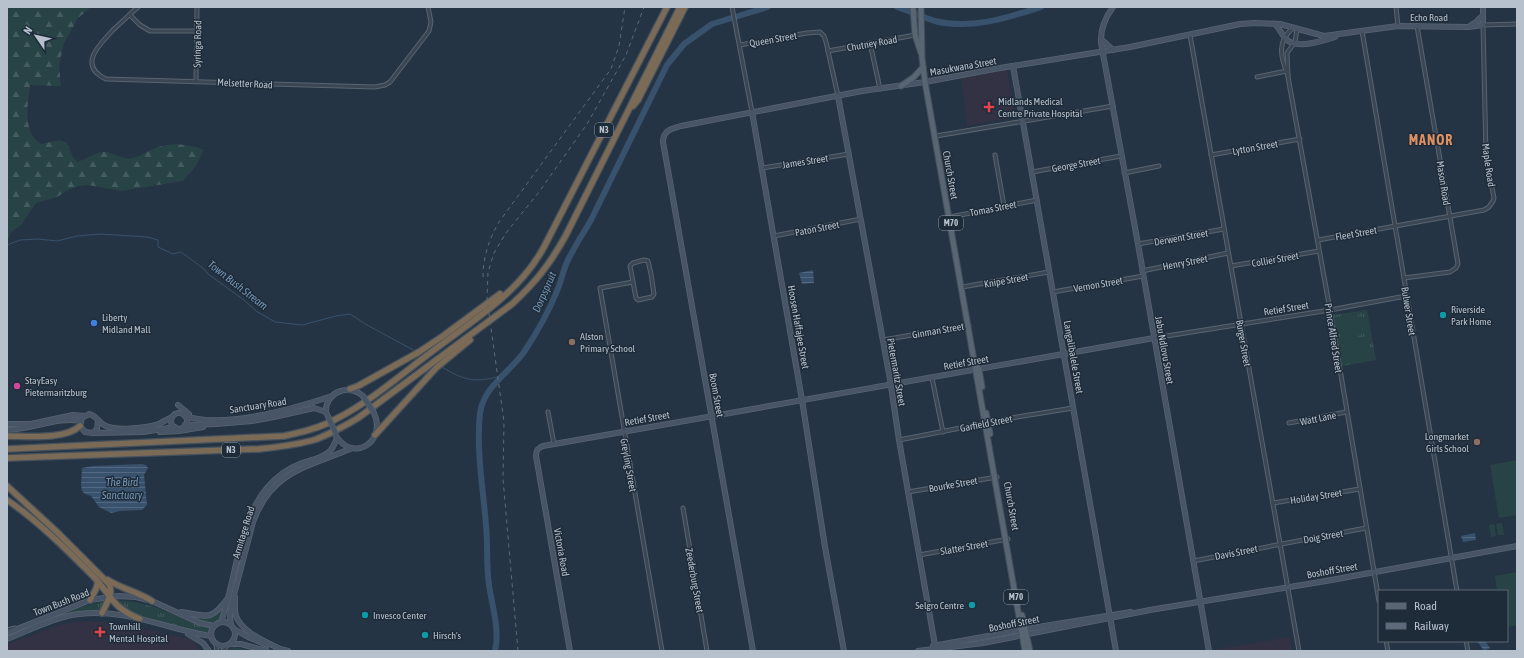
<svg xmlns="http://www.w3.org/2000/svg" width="1524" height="658" font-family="'Asap Condensed',sans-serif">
<defs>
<pattern id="grass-tufts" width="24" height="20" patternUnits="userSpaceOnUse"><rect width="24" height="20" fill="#274345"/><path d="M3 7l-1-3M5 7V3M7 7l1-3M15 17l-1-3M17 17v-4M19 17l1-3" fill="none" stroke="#445c5f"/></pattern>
<pattern id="forest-firs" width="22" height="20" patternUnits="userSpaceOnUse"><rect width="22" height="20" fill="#274345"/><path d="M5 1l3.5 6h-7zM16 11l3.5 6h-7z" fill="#445c5f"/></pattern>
<pattern id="water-rules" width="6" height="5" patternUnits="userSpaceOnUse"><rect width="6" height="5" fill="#38516c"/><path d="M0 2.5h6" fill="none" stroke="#536880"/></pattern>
</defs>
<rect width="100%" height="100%" fill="#253444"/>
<g fill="#333244">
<path d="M1007,69l8,48 -48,9 -6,-48z"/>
<path d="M88,621l27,2 76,16 9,12h-193v-6l6,-3 50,-18z"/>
<path d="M1290,637l2,14h-79l-1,-1z"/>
</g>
<g fill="url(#grass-tufts)">
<path d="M1367,310l9,50 -34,6 -9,-51z"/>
<path d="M105,601l-5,11 -29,2 -29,7 34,-13z"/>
<path d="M113,601c36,-2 63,17 97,27l-2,7 -78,-21z"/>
<path d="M222,610l-4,10 -5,3 -12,-2 -13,-5c13,4 24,4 34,-6z"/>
<path d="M234,647l18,4h-26z"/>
</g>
<path fill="url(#forest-firs)" d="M7,7h84l-13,11 -14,25 -5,23 2,20 -31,-1c-2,19 -8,47 11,59l19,-4 7,3 6,14 4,5c10,-3 19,-11 29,-10 9,2 18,8 27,6 6,-1 14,-7 20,-9 15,-7 35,-6 51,1l-9,17 -12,14 -62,10 -33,-6 -9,1 -11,4 -11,7 -21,6 -15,22 -10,7 -2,6h-2z"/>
<g fill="#274345">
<path d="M1358,314l3,21 -20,3 -3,-21z"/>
<path d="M1363,339l3,20 -20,4 -4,-20z"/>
<path d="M1517,460v55l-18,3 -9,-53z"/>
<path d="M1502,523l2,12h-6l-2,-11z"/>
<path d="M1494,524l2,12 -5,1 -2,-12z"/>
<path d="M1517,572v53l-10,2v-36h-10l-2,-15z"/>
</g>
<g fill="url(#water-rules)">
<path d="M813,270l1,13 -12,1 -3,-11z"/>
<path d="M142,464l4,1 2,3 -4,7 3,30 -5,5 -22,1 -9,2 -12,-6 -8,-11 -6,-2 -3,-3 -1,-6 1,-17 11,-2z"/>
<path d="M1475,533l1,7 -13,2 -2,-6z"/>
<path d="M1477,641h8l5,7 -6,3z"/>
</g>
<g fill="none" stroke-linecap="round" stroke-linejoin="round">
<g stroke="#38516c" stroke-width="1">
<path d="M7,245l13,-5 18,-1 19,2 20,-5 24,-2 46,3 11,3v7l15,7 8,-2 23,17 4,5 36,26 12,11 19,11 27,3 34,-9 14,-2 17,11 48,26"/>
<path d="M442,367c23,14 33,16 59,9"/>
</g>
<g stroke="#38516c" stroke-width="6">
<path d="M897,7c13,4 25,10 38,14 36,9 72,-3 106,-14"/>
<path d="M495,651c5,-22 -3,-45 -6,-66 -3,-20 -1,-41 -3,-60 -3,-37 -10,-76 -6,-112 4,-27 30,-41 44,-61 12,-18 25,-41 33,-61 4,-9 6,-20 10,-29 7,-15 16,-28 24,-42l76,-155 17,-21 28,-20 56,-17"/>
</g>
<defs>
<g id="street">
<path d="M138,7c-8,7 -15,14 -23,21 -14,15 -39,37 -9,51l269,8 10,-2 5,-3 39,-51 2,-9 -3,-15"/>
<path d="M732,7l20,105"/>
<path d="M1396,7l2,19"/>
<path d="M130,15l10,10 10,6h47"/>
<path d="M1297,29l-2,13 -8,11 1,24 42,233 49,291"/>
<path d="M1362,31l95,560"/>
<path d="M1190,35l109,616"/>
<path d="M870,43l10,46"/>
<path d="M740,45l67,-12 13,-1 4,4 2,6 12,54"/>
<path d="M828,51l87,-16"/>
<path d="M1288,75c-8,-18 -11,-34 5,-47"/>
<path d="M1257,77l30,-6"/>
<path d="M196,81l1,-74"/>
<path d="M936,136l177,-30"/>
<path d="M995,155l9,51"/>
<path d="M1211,155l89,-16"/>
<path d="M762,168l87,-14"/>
<path d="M1032,172l89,-16"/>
<path d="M1124,173l35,-7"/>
<path d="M950,217l87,-17"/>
<path d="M774,236l87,-17"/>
<path d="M1318,240l166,-30 5,-3 4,-6 1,-3 -8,-43 -3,-130 34,-1"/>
<path d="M1138,244l86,-15"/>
<path d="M644,260l4,1 3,13 3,20 -2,3 -14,3 -2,-2 -6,-32 3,-3z"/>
<path d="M1231,266l88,-15"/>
<path d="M1142,271l86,-18"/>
<path d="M1404,278l46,-6 6,-4 2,-4 -41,-238"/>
<path d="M633,282l-33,6 62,363"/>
<path d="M962,287l87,-15"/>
<path d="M1053,292l90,-16"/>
<path d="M1154,338l176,-28 76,-14"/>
<path d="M883,340l86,-15"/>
<path d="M932,378l11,54"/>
<path d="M548,412l6,32"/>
<path d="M1289,423l57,-11"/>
<path d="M899,440l118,-23 56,-9"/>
<path d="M908,492l89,-15"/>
<path d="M1273,503l87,-14"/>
<path d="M683,508l24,143"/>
<path d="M919,555l89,-16"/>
<path d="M1193,561l173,-33"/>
<path d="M7,630l8,-2"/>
<path d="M1386,641l2,10"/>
<path d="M1466,641l2,10"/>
<path d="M216,645l1,6"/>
<path d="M223,651l4,-5"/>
</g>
<g id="secondary">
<path d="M1113,7c-8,11 -13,22 -12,36l37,201 71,407"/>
<path d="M1275,24c5,5 7,11 11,15 10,11 37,2 49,-2"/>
<path d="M1471,25l5,-3 7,-7"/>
<path d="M1101,39l12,11"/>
<path d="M1013,66l103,585"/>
<path d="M838,96l52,283 9,61 37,211"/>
<path d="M752,112l50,288 23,147 19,104"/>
<path d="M178,405l11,9"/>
<circle cx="179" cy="421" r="8"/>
<path d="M185,416c39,13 108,-7 147,-20"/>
<path d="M98,421l-1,8 -4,4 -8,-1 -5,-6 2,-8 7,-4c7,1 10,9 17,12 11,5 38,2 50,-1 6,-2 11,-6 16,-8"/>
<path d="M7,424h24l42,-9 11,1"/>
<path d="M185,425l31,-1 36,-3 22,-4 40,-9 12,4c-1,-20 23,-29 37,-16"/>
<path d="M7,430c23,0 53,-14 73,-9"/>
<path d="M160,432l19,-1 24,-4"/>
<path d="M93,433l50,-1 32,-5"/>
<path d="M336,436c17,27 51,6 38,-23"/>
<path d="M235,597c0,7 -1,13 1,19 6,16 28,25 42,32"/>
<path d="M181,612c27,4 29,10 47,-14"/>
<circle cx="223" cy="634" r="12"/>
<path d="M221,622c15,-41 17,-100 46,-134 9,-11 22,-20 35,-25 9,-3 21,-5 28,-12 4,-4 5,-9 7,-13"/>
<path d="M231,625l-1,-8 1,-11 22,-84c19,-52 54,-54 99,-74"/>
<path d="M234,629l14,8 19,8"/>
<path d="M7,633l83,-33 28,-4 18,1 16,4 48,22 14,3"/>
<path d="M188,634l15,9 6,8"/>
<path d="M7,639c21,-8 50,-23 72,-25 45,-6 88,15 132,22"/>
<path d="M231,644h10l26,7"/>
<path d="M933,646l93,-17 105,-17"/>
<path d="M276,648l12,3"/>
<path d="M570,651l-34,-195c0,-6 2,-8 7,-10l611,-108"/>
<path d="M753,651l-90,-509c0,-12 8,-13 18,-16l181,-35 63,-9 69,-13 136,-22 110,-23 15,-1 25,1 44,12 74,-10 70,1 15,-2v-18"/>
<path d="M918,651l65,-8 167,-33 176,-29 191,-35"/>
</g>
<g id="primary">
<path d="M913,7l2,28 6,18"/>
<path d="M921,7l1,51 3,24 100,569"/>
<path d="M901,86l13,-9 9,-10"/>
<path d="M976,365l3,4 3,18"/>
<path d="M986,413l4,21"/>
<path d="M1022,615l8,36"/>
</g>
<g id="highway">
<path d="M633,106l5,-6 47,-93"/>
<path d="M350,389l8,-3 61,-34 24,-16 57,-42"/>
<path d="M375,435l61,-67 34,-28"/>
<path d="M7,436c20,0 58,4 73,-10"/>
<path d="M7,449l277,-13c18,-4 36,-8 52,-17 33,-17 61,-41 90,-63 32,-25 70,-48 97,-79 8,-9 15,-19 21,-30l123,-240"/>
<path d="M7,458l252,-9c19,-2 39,-4 58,-10 14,-6 28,-13 41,-21l154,-114c24,-22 38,-40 54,-69l114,-228"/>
<path d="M7,486l50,46 52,52c5,9 -3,20 -7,29"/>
<path d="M7,500c29,19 61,51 86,76 19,20 18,31 47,43"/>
<path d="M108,580c14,9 30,12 44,21"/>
<path d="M90,600l6,-11 2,-7"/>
</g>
</defs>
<use href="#street" stroke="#586471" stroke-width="5"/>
<use href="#secondary" stroke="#586471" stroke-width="6"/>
<use href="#primary" stroke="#434f5d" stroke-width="7"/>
<use href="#highway" stroke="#44515e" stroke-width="8"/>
<use href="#street" stroke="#3a4653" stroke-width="3"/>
<use href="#secondary" stroke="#475567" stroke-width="4.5"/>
<use href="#primary" stroke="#586573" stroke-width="5"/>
<use href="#highway" stroke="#7a6a56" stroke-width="5.5"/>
<g stroke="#5c6a7b" stroke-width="1" stroke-dasharray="4 4" stroke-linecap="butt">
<path d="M483,277c0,-20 6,-38 16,-55l112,-153 8,-23 6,-39"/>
<path d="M518,651l-15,-172 1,-57 -17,-123 1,-27 6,-19 12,-20 33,-41 48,-68 39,-69 18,-48"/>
</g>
<defs>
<g id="secondary-bridge">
<path d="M363,396l11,17"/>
<path d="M326,412l10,22"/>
</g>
</defs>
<use href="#secondary-bridge" stroke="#586471" stroke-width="6" stroke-linecap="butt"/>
<use href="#secondary-bridge" stroke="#475567" stroke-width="4.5"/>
</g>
<g fill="#e0444e" stroke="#1e2b39" stroke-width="1.5">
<path d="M987 101h4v4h4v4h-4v4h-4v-4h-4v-4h4z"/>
<path d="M98 626h4v4h4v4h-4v4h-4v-4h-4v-4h4z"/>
</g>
<g fill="#0f9aa8" stroke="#1e2b39" stroke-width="1.5">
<circle cx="1443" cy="315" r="4"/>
<circle cx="972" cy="605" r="4"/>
<circle cx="365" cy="615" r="4"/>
<circle cx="425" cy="635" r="4"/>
</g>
<circle fill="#3f7fe0" stroke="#1e2b39" stroke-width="1.5" cx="94" cy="323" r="4"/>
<g fill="#8d6e63" stroke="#1e2b39" stroke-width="1.5">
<circle cx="572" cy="342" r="4"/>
<circle cx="1477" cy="442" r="4"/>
</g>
<circle fill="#d1479c" stroke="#1e2b39" stroke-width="1.5" cx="17" cy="386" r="4"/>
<g text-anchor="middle" stroke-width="3" stroke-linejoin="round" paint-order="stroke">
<g fill="#1e2b39" stroke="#8994a1" stroke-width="1">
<rect x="595" y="123" width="18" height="14" rx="3"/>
<rect x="939" y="216" width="24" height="14" rx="3"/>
<rect x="222" y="443" width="18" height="14" rx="3"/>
<rect x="1004" y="590" width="24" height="14" rx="3"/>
</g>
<g font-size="9" font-weight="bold" fill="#b7c1cd">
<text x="604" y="133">N3</text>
<text x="951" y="226">M70</text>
<text x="231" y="453">N3</text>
<text x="1016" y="600">M70</text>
</g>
<g font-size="10" fill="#b7c1cd" stroke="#1e2b39">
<text x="1429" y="21">Echo Road</text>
<text transform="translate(773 39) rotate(-10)" y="4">Queen Street</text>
<text transform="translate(872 43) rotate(-10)" y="4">Chutney Road</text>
<text transform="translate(197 44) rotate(-89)" y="4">Syringa Road</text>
<text transform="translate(963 66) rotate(-10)" y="4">Masukwana Street</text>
<text transform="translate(245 83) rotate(3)" y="4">Melsetter Road</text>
<text transform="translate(1255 147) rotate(-10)" y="4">Lytton Street</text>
<text transform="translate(805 161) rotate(-9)" y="4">James Street</text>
<text transform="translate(1076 164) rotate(-10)" y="4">George Street</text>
<text transform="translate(1489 165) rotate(82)" y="4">Maple Road</text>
<text transform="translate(951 175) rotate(80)" y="4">Church Street</text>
<text transform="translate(1444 183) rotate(81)" y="4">Mason Road</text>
<text transform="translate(993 208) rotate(-11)" y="4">Tomas Street</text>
<text transform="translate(817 228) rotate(-11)" y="4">Paton Street</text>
<text transform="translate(1356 233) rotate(-10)" y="4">Fleet Street</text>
<text transform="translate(1181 237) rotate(-10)" y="4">Derwent Street</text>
<text transform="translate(1275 259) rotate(-10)" y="4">Collier Street</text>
<text transform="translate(1185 262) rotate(-11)" y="4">Henry Street</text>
<text transform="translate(1006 280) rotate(-10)" y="4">Knipe Street</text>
<text transform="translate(1098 284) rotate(-10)" y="4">Vernon Street</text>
<text transform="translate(1286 308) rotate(-9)" y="4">Retief Street</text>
<text transform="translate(1409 311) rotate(81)" y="4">Bulwer Street</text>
<text transform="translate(799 327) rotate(80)" y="4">Hoosen Haffajee Street</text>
<text transform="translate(938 330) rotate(-10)" y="4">Ginman Street</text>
<text transform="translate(1334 338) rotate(81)" y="4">Prince Alfred Street</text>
<text transform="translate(1244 343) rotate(80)" y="4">Burger Street</text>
<text transform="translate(1165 350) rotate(80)" y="4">Jabu Ndlovu Street</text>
<text transform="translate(1074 357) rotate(80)" y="4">Langalibalele Street</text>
<text transform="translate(966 362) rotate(-10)" y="4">Retief Street</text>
<text transform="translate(897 372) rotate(80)" y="4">Pietermaritz Street</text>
<text transform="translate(717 395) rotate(80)" y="4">Boom Street</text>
<text transform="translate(258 405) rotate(-9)" y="4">Sanctuary Road</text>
<text transform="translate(647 418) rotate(-10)" y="4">Retief Street</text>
<text transform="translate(1318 418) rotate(-11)" y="4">Watt Lane</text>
<text transform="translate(986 423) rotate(-11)" y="4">Garfield Street</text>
<text transform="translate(629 465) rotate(80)" y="4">Greyling Street</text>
<text transform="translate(953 484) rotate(-10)" y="4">Bourke Street</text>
<text transform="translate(1316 496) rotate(-9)" y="4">Holiday Street</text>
<text transform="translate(1012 506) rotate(80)" y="4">Church Street</text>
<text transform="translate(243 532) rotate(-73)" y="4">Armitage Road</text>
<text transform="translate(1323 536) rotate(-10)" y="4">Doig Street</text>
<text transform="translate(964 547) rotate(-10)" y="4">Slatter Street</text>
<text transform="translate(562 552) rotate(80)" y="4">Victoria Road</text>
<text transform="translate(1236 552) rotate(-11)" y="4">Davis Street</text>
<text transform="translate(1332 570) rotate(-10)" y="4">Boshoff Street</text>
<text transform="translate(695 580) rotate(80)" y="4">Zeederburg Street</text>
<text transform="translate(61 602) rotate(-21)" y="4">Town Bush Road</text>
<text transform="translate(1014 623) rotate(-11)" y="4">Boshoff Street</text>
</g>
<g font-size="10" fill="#b7c1cd" stroke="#1e2b39" text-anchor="start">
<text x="998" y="105">Midlands Medical<tspan x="998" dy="12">Centre Private Hospital</tspan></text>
<text x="1451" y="313">Riverside<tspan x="1451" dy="12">Park Home</tspan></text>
<text x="102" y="321">Liberty<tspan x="102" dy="12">Midland Mall</tspan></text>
<text x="580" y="340">Alston<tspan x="580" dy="12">Primary School</tspan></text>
<text x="25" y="384">StayEasy<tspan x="25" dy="12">Pietermaritzburg</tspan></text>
<text x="1469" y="440" text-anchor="end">Longmarket<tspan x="1469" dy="12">Girls School</tspan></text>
<text x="964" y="609" text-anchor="end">Selgro Centre</text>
<text x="373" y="619">Invesco Center</text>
<text x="109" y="630">Townhill<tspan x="109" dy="12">Mental Hospital</tspan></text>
<text x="433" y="639">Hirsch's</text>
</g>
<g font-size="11" font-style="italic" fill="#7594b2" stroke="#1e2b39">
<text transform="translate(238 285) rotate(38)" y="4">Town Bush Stream</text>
<text transform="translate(544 292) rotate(-66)" y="4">Dorpspruit</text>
<text x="122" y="486">The Bird<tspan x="122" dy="13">Sanctuary</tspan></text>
</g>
<g font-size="14" font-weight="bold" letter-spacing="1" fill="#dd9062" stroke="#1e2b39">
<text x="1431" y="145">MANOR</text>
</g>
</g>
<rect width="1524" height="658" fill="none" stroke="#b7c1cd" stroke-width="16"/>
<rect x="1378" y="590" width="130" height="52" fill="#1e2b39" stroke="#5b6774"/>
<rect x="1386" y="603" width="20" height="6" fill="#586573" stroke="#5b6774"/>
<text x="1414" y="610" font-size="12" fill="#b7c1cd">Road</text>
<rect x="1386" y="623" width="20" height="6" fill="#5c6a7b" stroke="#5b6774"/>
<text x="1414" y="630" font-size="12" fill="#b7c1cd">Railway</text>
<g transform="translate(36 36) rotate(304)" stroke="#1e2b39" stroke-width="3" paint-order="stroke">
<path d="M0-3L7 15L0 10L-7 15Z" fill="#b7c1cd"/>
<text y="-6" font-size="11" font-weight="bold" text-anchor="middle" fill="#b7c1cd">N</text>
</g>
</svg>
